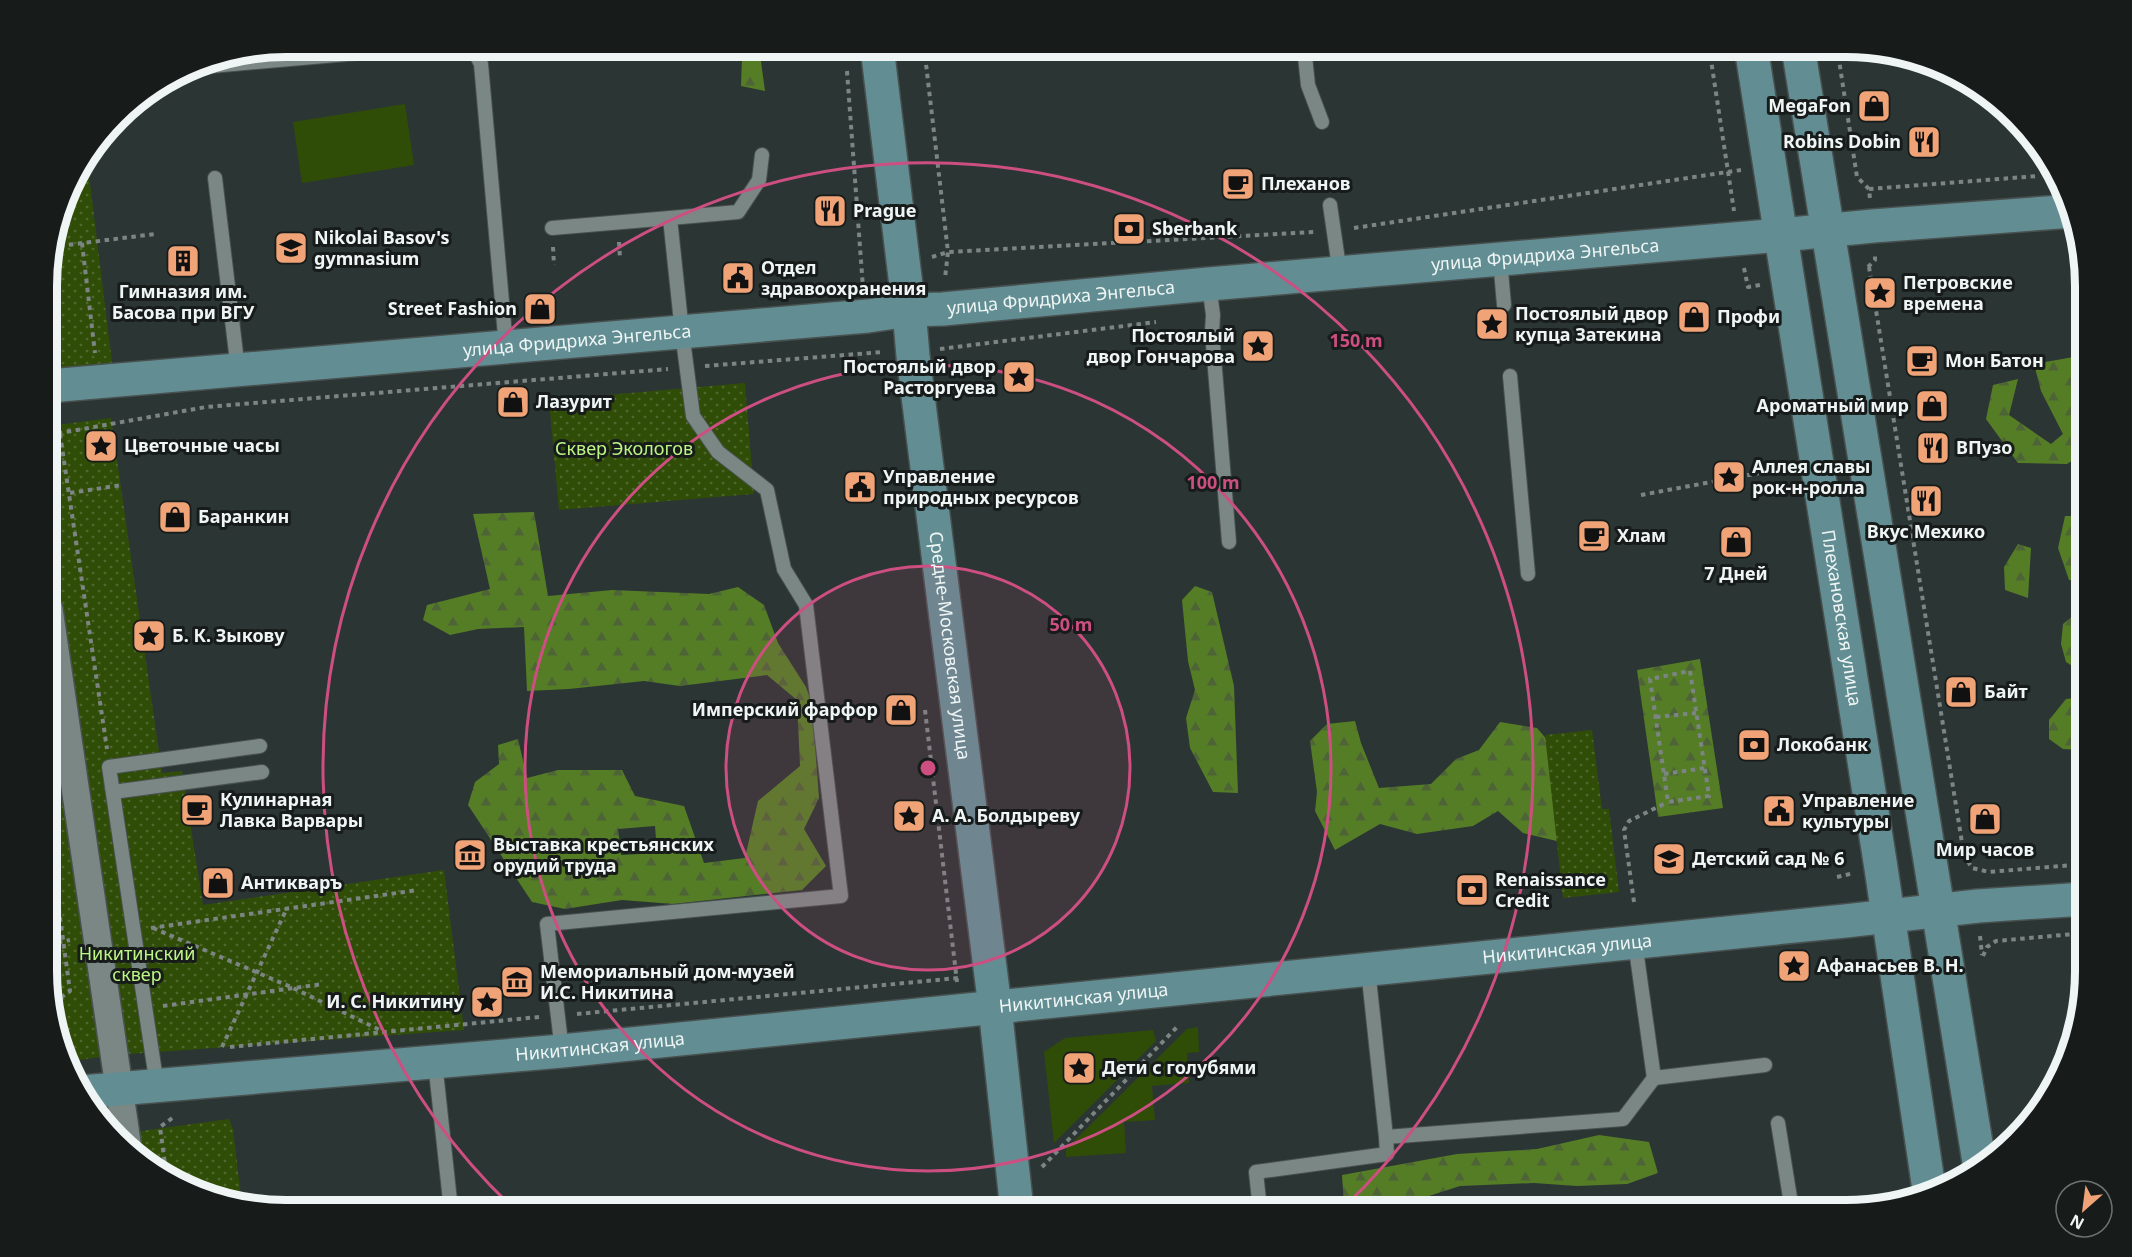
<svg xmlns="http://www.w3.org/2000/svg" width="2132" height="1257" font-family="'Noto Sans',sans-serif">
<defs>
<pattern id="forest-firs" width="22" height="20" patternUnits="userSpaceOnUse" patternTransform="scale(1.5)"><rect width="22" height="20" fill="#547d25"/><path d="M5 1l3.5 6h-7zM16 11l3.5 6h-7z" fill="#4e6437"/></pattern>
<pattern id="park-dots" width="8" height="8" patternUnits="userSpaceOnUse" patternTransform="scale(1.5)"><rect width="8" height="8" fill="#304d08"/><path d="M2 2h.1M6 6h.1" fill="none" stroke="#4e672d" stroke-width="1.8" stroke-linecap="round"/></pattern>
</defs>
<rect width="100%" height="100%" fill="#2b3534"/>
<g fill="#304d08">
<path d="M405,104l9,61 -112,18 -9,-61z"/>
<path d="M1198,1027l1,25 -12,1 2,30 -37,3 3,34 -31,2 2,31 -60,4v-8l121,-120z"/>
<path d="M1153,1030l3,11 -102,102 -10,-91 21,-14z"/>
</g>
<g fill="url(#forest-firs)" fill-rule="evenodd">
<path d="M739,47h20l6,44 -24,-5 1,-29z"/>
<path d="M2079,356l6,23 -13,20 13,23v30l-18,12 -49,-1 -32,-44 7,-34 25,-6 -9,36 42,29 12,-10 -22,-43 -7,-27z"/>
<path d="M534,512l14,84 64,-6 97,4 29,-7 26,18 14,38 28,44 6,17 7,94 -15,31 22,37 -24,24 -129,14 -51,-4 -57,9 -33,-7 -64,-97 7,-23 24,-18 -1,-19 20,-6 9,39 31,-8h64l13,26 49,10 20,57 41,-5 13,-57 42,-35 -3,-66 -30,-25 -87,11 -36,-5 -75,8 -42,2 -3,-64 -46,2 -28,6 -27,-15 4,-15 63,-16 -17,-75zM655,826l2,27 -36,2 -3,-26z"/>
<path d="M2065,516h20v66l-16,-2 -11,-32z"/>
<path d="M2018,544l13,4 -3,50 -23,-8 -1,-23z"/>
<path d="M1195,586l17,6 22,94 4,107 -25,-1 -23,-44 -4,-30 9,-28 -7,-29 -6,-61z"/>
<path d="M2085,606v68l-19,-12 -5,-18 2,-20z"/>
<path d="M1700,659l23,149 -65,9 -21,-147z"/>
<path d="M2085,697v53l-22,-1 -14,-10v-19l17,-21z"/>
<path d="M1355,721l6,22 18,45 52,-4 25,-25 23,-9 21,-28 37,6 18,21 6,93 -38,-9 -25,-22 -25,15 -56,8 -37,-10 -45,26 -20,-39 2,-19 -7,-51 17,-17z"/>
<path d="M1599,1135l50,7 9,31 -31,11 -50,2 -43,-3 -74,3 -56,18 -60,1 -2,-30 115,-21 80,-5z"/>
</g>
<g fill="url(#park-dots)">
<path d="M87,159l26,211 -47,5 -17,-7v-113l22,-75z"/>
<path d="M745,383l9,111 -195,16 -10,-110z"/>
<path d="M111,418l51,355 20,-2 21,134 241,-35 20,160 -349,25 -44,6 -22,-59v-576z"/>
<path d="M1592,730l10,79h7l10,83 -56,6 -18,-163z"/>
<path d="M229,1119l4,10 9,76 -19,-3 -57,-24 -47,-44z"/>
</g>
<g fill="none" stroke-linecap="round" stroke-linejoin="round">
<defs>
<g id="lane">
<path d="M468,47l6,3 7,14 25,283"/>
<path d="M1304,47l4,38 14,37"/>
<path d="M189,68l238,-21"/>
<path d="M215,178l23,192"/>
<path d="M2058,178l4,34"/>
<path d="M1330,205l10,69"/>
<path d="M552,228l118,-10"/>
<path d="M1500,259l4,46"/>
<path d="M1209,284l4,31 -1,17 17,210"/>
<path d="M1510,376l18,198"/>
<path d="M113,792l149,-20"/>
<path d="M1635,942l19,136 111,-13"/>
<path d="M1368,969l18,168 237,-18 31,-41"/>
<path d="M562,1051l-15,-127 294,-28 -35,-291 -22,-36 -17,-79 -49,-38 -25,-36 -11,-84 -12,-114 68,-6 21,-32 3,-25"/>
<path d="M435,1062l16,148"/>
<path d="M157,1086l-48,-319 151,-21"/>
<path d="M1778,1123l14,87"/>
<path d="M1260,1210l-4,-38 131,-18 -1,-17"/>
</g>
<path id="street" d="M49,609l78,533"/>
<g id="secondary">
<path id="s1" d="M877,47l32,263 4,46 82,651 22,203"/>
<path id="s2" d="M1751,47l130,821 48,321"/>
<path d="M1798,47l182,1121"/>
<path id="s3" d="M49,386l819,-70 41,-6 34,-1 266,-25 572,-49 92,-9 200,-15"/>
<path id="s4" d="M82,1092l480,-41 1283,-130 133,-15 107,-7"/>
</g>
</defs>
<use href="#lane" stroke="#485150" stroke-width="16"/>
<use href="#street" stroke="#485150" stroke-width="30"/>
<use href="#secondary" stroke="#485150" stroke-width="36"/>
<g stroke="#7c8584" stroke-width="4" stroke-dasharray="4.5 4.5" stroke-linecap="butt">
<path d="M924,47l24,205 -3,26"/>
<path d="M1709,47l25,164"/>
<path d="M1837,47l20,130 12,12 1,10"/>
<path d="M847,71l16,217"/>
<path d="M1869,189l169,-13"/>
<path d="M1354,228l387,-58"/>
<path d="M619,242l1,17"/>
<path d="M82,243l13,110"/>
<path d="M51,247l104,-13"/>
<path d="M553,247l1,18"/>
<path d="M932,257l16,-5 366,-20"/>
<path d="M1868,267l7,-7v-6"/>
<path d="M1869,267l95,588 8,13 17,4 96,-8"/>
<path d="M1744,268l4,19 12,-2"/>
<path d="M940,349l216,-27"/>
<path d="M705,366l178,-14"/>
<path d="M60,434l47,315"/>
<path d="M49,435l157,-28 462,-38"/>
<path d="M70,493l52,-8"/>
<path d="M1641,495l135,-25"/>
<path d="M1690,671l19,125 -41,6 -18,-123z"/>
<path d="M925,710l32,272"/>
<path d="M1656,717l40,-4"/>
<path d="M1664,774l41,-6"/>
<path d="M49,837l21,154 -20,14"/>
<path d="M1837,877l17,-4"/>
<path d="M1634,902l-10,-72 5,-9 39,-19"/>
<path d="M151,928l267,-38"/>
<path d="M153,928l138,59 93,45"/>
<path d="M1980,936l2,19"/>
<path d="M49,944l21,-4"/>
<path d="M1983,956l4,-9 9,-6 89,-8"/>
<path d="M163,1006l160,-22"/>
<path d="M577,1014l381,-36"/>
<path d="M222,1047l65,-139"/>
<path d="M230,1047l309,-30"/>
<path d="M1042,1167l137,-142"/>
<path d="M167,1179l-7,-52 15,-11"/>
</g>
<use href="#lane" stroke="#7b8785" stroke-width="14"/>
<use href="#street" stroke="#7b8785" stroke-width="27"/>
<use href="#secondary" stroke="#628e93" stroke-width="33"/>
</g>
<circle cx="928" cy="768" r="202" fill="#cd4f81" fill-opacity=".12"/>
<g fill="none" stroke="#cd4f81" stroke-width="3">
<circle cx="928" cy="768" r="202"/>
<circle cx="928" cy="768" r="403"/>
<path d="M512 1207A605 605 0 1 1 1344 1207"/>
</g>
<defs>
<symbol id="shop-square" viewBox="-11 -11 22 22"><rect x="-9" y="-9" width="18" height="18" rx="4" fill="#efa377" stroke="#171c1b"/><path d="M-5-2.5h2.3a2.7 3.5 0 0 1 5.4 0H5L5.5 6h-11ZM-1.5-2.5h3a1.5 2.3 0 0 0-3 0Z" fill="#111"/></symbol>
<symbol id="restaurant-square" viewBox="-11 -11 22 22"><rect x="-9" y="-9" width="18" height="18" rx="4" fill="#efa377" stroke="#171c1b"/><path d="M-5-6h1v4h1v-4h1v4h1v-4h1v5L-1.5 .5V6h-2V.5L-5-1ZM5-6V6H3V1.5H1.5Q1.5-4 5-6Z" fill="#111"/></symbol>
<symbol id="cafe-square" viewBox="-11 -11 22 22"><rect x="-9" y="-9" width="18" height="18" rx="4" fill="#efa377" stroke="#171c1b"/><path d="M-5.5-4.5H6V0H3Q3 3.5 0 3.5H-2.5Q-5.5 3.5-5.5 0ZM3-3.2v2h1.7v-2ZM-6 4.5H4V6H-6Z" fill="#111"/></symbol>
<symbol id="bank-square" viewBox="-11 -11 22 22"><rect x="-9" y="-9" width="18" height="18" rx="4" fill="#efa377" stroke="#171c1b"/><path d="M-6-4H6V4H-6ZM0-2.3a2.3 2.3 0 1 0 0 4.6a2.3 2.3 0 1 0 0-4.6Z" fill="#111"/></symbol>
<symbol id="school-square" viewBox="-11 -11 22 22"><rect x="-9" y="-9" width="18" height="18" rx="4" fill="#efa377" stroke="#171c1b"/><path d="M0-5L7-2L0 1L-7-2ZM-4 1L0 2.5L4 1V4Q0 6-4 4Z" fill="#111"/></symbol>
<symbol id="building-square" viewBox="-11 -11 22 22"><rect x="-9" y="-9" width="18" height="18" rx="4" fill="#efa377" stroke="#171c1b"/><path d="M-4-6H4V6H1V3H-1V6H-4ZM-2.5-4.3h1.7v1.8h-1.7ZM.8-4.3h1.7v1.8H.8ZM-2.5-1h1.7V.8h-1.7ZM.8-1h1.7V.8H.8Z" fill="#111"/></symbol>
<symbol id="civic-square" viewBox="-11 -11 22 22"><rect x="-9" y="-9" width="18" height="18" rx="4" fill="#efa377" stroke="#171c1b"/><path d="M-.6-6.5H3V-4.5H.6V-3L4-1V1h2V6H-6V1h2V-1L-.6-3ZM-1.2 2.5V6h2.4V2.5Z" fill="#111"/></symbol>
<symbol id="sight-square" viewBox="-11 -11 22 22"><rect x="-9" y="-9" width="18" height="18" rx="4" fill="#efa377" stroke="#171c1b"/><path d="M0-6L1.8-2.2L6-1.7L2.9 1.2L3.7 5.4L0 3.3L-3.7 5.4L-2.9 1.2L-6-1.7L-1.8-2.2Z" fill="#111"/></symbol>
<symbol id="museum-square" viewBox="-11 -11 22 22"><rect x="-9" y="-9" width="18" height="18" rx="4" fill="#efa377" stroke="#171c1b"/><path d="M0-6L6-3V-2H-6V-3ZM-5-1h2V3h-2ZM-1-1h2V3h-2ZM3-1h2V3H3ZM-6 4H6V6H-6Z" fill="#111"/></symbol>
</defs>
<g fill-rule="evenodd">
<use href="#shop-square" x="1855" y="87" width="38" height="38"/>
<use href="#restaurant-square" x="1905" y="123" width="38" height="38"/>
<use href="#cafe-square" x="1219" y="165" width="38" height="38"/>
<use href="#restaurant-square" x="811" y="192" width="38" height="38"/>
<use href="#bank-square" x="1110" y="210" width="38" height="38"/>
<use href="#school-square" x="272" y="229" width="38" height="38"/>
<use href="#building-square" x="164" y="242" width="38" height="38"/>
<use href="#civic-square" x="719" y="259" width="38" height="38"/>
<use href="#sight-square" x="1861" y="274" width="38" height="38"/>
<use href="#shop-square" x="521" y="290" width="38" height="38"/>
<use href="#shop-square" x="1675" y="298" width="38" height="38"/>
<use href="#sight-square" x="1473" y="305" width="38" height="38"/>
<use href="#sight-square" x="1239" y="327" width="38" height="38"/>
<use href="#cafe-square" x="1903" y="342" width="38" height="38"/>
<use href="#sight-square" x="1000" y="358" width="38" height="38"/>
<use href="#shop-square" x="494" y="383" width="38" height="38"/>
<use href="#shop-square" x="1913" y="387" width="38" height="38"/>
<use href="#sight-square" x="82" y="427" width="38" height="38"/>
<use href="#restaurant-square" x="1914" y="429" width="38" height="38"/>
<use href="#sight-square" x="1710" y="458" width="38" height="38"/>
<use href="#civic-square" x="841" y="468" width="38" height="38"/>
<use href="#restaurant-square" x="1907" y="482" width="38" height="38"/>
<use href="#shop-square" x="156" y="498" width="38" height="38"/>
<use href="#cafe-square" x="1575" y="517" width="38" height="38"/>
<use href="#shop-square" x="1717" y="523" width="38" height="38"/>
<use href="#sight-square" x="130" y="617" width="38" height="38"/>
<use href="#shop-square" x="1942" y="673" width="38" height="38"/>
<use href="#shop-square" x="882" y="691" width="38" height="38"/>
<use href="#bank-square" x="1735" y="726" width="38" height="38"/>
<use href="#cafe-square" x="178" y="791" width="38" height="38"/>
<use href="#civic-square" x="1760" y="792" width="38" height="38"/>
<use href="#sight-square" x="890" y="797" width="38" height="38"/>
<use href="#shop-square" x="1966" y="800" width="38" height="38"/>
<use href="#museum-square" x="451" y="836" width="38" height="38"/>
<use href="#school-square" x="1650" y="840" width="38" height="38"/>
<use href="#shop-square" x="199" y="864" width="38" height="38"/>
<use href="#bank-square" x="1453" y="871" width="38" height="38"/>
<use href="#sight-square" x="1775" y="947" width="38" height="38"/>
<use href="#museum-square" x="498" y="963" width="38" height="38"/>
<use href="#sight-square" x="468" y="983" width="38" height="38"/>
<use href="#sight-square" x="1060" y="1049" width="38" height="38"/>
</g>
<g text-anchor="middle" stroke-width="6" stroke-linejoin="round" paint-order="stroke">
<g font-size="18" font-weight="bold" fill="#eef5f4" stroke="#171c1b" text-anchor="start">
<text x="1851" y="112" text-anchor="end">MegaFon</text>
<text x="1901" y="148" text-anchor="end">Robins Dobin</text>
<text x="1261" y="190">Плеханов</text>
<text x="853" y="217">Prague</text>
<text x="1152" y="235">Sberbank</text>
<text x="314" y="244">Nikolai Basov's<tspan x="314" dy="21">gymnasium</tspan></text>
<text x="761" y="274">Отдел<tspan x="761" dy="21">здравоохранения</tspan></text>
<text x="1903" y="289">Петровские<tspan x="1903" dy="21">времена</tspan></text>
<text x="183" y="298" text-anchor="middle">Гимназия им.<tspan x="183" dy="21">Басова при ВГУ</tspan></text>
<text x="517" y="315" text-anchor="end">Street Fashion</text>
<text x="1515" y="320">Постоялый двор<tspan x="1515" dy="21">купца Затекина</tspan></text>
<text x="1717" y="323">Профи</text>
<text x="1235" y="342" text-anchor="end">Постоялый<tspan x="1235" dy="21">двор Гончарова</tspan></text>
<text x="1945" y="367">Мон Батон</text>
<text x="996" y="373" text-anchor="end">Постоялый двор<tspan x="996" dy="21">Расторгуева</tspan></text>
<text x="536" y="408">Лазурит</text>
<text x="1909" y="412" text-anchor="end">Ароматный мир</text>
<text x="124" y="452">Цветочные часы</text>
<text x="1956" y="454">ВПузо</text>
<text x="1752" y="473">Аллея славы<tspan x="1752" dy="21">рок-н-ролла</tspan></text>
<text x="883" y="483">Управление<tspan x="883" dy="21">природных ресурсов</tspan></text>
<text x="198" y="523">Баранкин</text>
<text x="1926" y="538" text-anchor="middle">Вкус Мехико</text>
<text x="1617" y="542">Хлам</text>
<text x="1736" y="580" text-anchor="middle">7 Дней</text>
<text x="172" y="642">Б. К. Зыкову</text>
<text x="1984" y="698">Байт</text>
<text x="878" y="716" text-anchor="end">Имперский фарфор</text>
<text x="1777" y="751">Локобанк</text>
<text x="220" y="806">Кулинарная<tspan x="220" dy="21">Лавка Варвары</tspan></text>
<text x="1802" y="807">Управление<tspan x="1802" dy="21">культуры</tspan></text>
<text x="932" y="822">А. А. Болдыреву</text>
<text x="493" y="851">Выставка крестьянских<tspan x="493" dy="21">орудий труда</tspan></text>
<text x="1985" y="856" text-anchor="middle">Мир часов</text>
<text x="1692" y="865">Детский сад № 6</text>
<text x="1495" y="886">Renaissance<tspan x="1495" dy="21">Credit</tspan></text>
<text x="241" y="889">Антикваръ</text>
<text x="1817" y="972">Афанасьев В. Н.</text>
<text x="540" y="978">Мемориальный дом-музей<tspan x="540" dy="21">И.С. Никитина</tspan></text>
<text x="464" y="1008" text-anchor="end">И. С. Никитину</text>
<text x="1102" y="1074">Дети с голубями</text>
</g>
<g font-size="18" fill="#eef5f4" stroke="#171c1b">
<text dy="6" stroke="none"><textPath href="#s3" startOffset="1502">улица Фридриха Энгельса</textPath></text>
<text dy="6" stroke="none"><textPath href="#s3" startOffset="1016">улица Фридриха Энгельса</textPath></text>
<text dy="6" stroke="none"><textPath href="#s3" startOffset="530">улица Фридриха Энгельса</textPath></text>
<text dy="6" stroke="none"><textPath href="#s2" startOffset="578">Плехановская улица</textPath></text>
<text dy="6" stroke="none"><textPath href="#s1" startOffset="603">Средне-Московская улица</textPath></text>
<text dy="6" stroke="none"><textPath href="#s4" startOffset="1492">Никитинская улица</textPath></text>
<text dy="6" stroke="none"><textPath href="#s4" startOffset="1006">Никитинская улица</textPath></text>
<text dy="6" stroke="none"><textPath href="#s4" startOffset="520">Никитинская улица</textPath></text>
</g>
<g font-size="18" fill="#bdf685" stroke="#171c1b">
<text x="624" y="455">Сквер Экологов</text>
<text x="137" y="960">Никитинский<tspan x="137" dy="21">сквер</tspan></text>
</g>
</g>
<path d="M0 0H2132V1257H0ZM286 57H1846A229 229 0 0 1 2075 286V971A229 229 0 0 1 1846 1200H286A229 229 0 0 1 57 971V286A229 229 0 0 1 286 57Z" fill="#171c1b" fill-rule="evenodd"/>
<path fill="none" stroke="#eef5f4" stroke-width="8" d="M286 57H1846A229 229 0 0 1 2075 286V971A229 229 0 0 1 1846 1200H286A229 229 0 0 1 57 971V286A229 229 0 0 1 286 57Z"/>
<circle cx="928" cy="768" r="9" fill="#cd4f81" stroke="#171c1b" stroke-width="3"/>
<g font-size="18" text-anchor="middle" font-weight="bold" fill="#cd4f81" stroke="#171c1b" stroke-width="6" stroke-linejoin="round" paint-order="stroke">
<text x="1356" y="347">150 m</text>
<text x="1213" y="489">100 m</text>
<text x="1071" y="631">50 m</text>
</g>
<g transform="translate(2084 1209) rotate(208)"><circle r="28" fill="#171c1b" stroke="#6d7372" stroke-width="1.5"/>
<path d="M0-4.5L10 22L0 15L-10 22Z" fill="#efa377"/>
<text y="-9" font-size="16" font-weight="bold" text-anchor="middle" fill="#eef5f4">N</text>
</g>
</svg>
